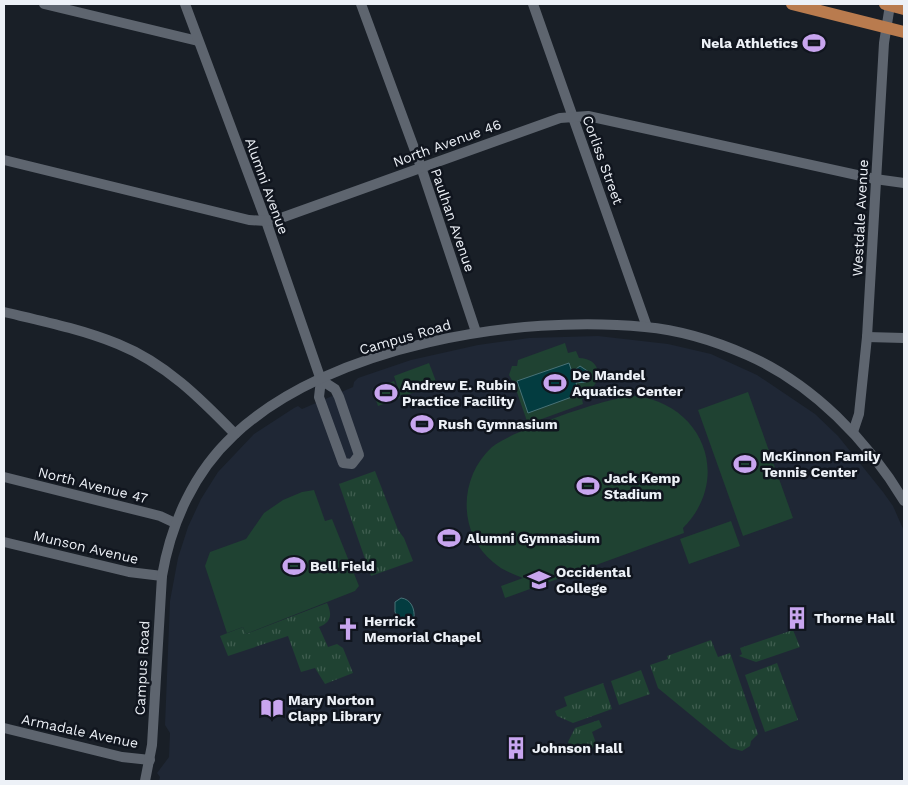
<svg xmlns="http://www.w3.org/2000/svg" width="908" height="785" font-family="'Work Sans',sans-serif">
<defs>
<pattern id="grass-tufts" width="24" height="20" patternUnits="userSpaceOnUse" patternTransform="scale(1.25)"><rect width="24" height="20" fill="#1f4232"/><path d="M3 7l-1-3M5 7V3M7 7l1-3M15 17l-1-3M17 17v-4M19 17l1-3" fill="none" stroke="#405e50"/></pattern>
</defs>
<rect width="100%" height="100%" fill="#191f27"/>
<path fill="#1f2735" d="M598,336l70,8 43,10 46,21 58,39 23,22 45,56 10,14 11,25v250h-745l1,-4 -3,-4 12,-16 1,-24 -5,-8 5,-124 8,-43 10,-31 13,-28 17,-27 36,-38 40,-26 4,-2 4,3 51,-22 1,-5 4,-4 53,-18 67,-15 51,-7z"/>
<g fill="url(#grass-tufts)">
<path d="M375,471l23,59 6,8 9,23 -42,15 -32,-92z"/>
<path d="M327,603c5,11 5,19 -8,24l9,20 9,-3 6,4 10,25 -28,11 -10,-16 -14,4 -13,-36 -60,20 -8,-20 23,-9 3,7z"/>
<path d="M793,630l7,17 -44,15 -17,-6 3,-2 -2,-6z"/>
<path d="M711,640l7,17 12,-4 28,81 -7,7 -1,5 -8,5 -11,-3 -73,-60 -8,-23 18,-6 -1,-3z"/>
<path d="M777,663l21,57 -33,12 -20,-57z"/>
<path d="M641,670l9,24 -31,11 -8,-24z"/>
<path d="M603,683l9,26 -39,14 -16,-7 -2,-5 12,-5 -3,-9z"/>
<path d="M599,720l3,7 -10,5 5,14 -24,9 -5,-13 7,-14z"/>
</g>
<g fill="#1f4232">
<path d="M565,343l3,10 8,-2 3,7c20,0 26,20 10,33l1,4 -8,4 1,5 -55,20 -14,-40 -5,-9 3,-9h5l1,-6z"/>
<path d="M429,363l8,21 -36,13 -7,-21z"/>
<path d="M394,381l6,17 -22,8 -6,-17z"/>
<path d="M748,392l45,126 -50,18 -45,-126z"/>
<path d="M635,396c69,8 97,83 48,132l1,5 -179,65 -4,-12 22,-8c-11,-4 -21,-8 -30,-16 -36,-30 -34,-85 -1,-115 19,-16 119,-51 143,-51z"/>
<path d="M314,490l11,31 7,-2 27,67 -4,5 -109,43 -3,-7 -16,6 -22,-67 5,-14 36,-13 18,-26 19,-13 19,-8z"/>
<path d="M731,521l9,25 -51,18 -9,-25z"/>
</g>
<g fill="#033c40" stroke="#497277">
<path d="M569,363l3,9 8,-6 9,6 -3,10 -10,1 4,11 -52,19 -11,-32z"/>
<path d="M401,598c10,1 14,11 13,20l-6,6 -7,-2 -6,-10v-10z"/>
</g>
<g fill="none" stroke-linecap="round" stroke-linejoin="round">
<g stroke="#5e656f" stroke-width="10">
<path d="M44,4l154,37"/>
<path d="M185,4l81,217 55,159"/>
<path d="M361,4l60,163 55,165"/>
<path d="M533,4l114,323"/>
<path d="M4,160l245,60 17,1 15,-3 279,-100 28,-2 287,63 29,4"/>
<path d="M4,312c38,9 77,17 114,32 47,19 82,54 117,90"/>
<path d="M867,337l37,1"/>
<path d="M321,380l14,9 4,8 20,58 -7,9 -9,-1 -24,-66z"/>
<path d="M853,432l6,-18 8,-77 17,-294 6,-38"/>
<path d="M4,477l156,39 15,7"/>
<path d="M4,542l125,30 33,4"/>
<path d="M4,728l118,29 28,3"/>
<path d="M145,781l7,-36 10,-169c9,-53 32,-104 72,-141 96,-90 285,-121 411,-108 35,3 70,14 102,28 66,29 121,86 157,146"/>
</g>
<g stroke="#b97b4e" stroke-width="12">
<path d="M792,4l112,28"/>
<path d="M885,4l19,5"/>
</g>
</g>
<defs>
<symbol id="stadium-bare" viewBox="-9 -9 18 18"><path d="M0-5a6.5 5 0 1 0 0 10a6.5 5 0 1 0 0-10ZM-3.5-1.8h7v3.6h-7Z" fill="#c8a5ef" stroke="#10151e" stroke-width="2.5" paint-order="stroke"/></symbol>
<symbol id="university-bare" viewBox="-9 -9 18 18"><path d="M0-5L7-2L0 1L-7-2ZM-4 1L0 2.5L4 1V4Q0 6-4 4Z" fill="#c8a5ef" stroke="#10151e" stroke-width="2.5" paint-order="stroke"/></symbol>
<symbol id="building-bare" viewBox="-9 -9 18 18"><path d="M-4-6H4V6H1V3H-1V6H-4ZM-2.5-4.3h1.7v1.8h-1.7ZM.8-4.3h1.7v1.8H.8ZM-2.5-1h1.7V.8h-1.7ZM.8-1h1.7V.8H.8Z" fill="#c8a5ef" stroke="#10151e" stroke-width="2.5" paint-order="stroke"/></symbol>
<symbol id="church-bare" viewBox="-9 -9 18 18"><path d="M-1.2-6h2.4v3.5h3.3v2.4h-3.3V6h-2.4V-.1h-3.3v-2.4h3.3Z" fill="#c8a5ef" stroke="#10151e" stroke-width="2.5" paint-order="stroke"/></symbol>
<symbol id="library-bare" viewBox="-9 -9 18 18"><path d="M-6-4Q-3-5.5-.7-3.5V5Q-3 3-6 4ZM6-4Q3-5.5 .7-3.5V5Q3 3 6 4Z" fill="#c8a5ef" stroke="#10151e" stroke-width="2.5" paint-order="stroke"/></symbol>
</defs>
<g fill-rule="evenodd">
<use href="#stadium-bare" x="798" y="27" width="32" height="32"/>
<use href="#stadium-bare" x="539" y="367" width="32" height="32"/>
<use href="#stadium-bare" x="370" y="377" width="32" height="32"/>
<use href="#stadium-bare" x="406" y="408" width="32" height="32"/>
<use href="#stadium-bare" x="729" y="448" width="32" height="32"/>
<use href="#stadium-bare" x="572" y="470" width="32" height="32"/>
<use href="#stadium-bare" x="433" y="522" width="32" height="32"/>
<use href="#stadium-bare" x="278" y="550" width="32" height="32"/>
<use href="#university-bare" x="523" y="564" width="32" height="32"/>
<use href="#building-bare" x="781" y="602" width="32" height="32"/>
<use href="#church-bare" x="332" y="613" width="32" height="32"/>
<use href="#library-bare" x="256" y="692" width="32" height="32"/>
<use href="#building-bare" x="500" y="732" width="32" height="32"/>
</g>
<g text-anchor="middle" stroke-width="5" stroke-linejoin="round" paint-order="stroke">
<g font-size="14" font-weight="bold" fill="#edf1f7" stroke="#10151e" text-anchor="start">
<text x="798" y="48" text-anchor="end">Nela Athletics</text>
<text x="572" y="380">De Mandel<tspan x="572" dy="16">Aquatics Center</tspan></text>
<text x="402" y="390">Andrew E. Rubin<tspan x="402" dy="16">Practice Facility</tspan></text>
<text x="438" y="429">Rush Gymnasium</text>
<text x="762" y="461">McKinnon Family<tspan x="762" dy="16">Tennis Center</tspan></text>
<text x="604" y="483">Jack Kemp<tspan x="604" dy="16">Stadium</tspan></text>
<text x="466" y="543">Alumni Gymnasium</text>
<text x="310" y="571">Bell Field</text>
<text x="556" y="577">Occidental<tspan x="556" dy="16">College</tspan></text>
<text x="814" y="623">Thorne Hall</text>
<text x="364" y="626">Herrick<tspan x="364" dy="16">Memorial Chapel</tspan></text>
<text x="288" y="705">Mary Norton<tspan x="288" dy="16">Clapp Library</tspan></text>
<text x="532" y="753">Johnson Hall</text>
</g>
<g font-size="14" fill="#edf1f7" stroke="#10151e">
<text transform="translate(447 143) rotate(-20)" y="5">North Avenue 46</text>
<text transform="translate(603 160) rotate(70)" y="5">Corliss Street</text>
<text transform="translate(267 186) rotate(70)" y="5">Alumni Avenue</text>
<text transform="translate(860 218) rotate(-87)" y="5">Westdale Avenue</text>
<text transform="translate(453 220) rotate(71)" y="5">Paulhan Avenue</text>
<text transform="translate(405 337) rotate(-16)" y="5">Campus Road</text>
<text transform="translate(93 485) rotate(14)" y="5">North Avenue 47</text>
<text transform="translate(86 547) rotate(13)" y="5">Munson Avenue</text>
<text transform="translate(142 668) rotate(-87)" y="5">Campus Road</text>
<text transform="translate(80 731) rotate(12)" y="5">Armadale Avenue</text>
</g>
</g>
<rect width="908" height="785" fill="none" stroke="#edf1f7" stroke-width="10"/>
</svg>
